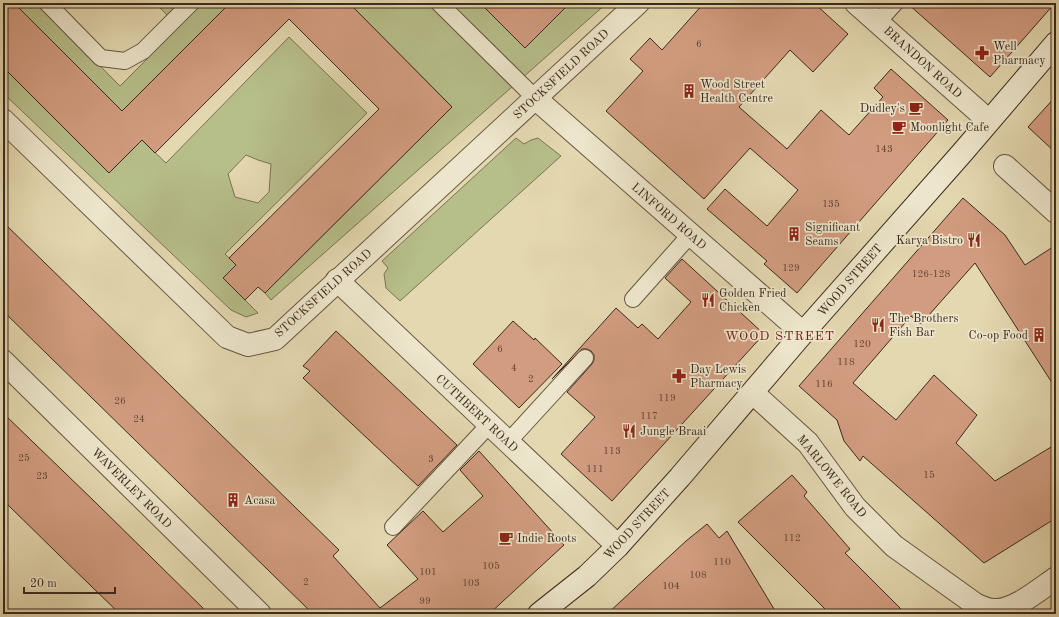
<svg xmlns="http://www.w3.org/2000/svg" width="1059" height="617" font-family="'Old Standard TT',serif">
<rect width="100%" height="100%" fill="#e4d8b0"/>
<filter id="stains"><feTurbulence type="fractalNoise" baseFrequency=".005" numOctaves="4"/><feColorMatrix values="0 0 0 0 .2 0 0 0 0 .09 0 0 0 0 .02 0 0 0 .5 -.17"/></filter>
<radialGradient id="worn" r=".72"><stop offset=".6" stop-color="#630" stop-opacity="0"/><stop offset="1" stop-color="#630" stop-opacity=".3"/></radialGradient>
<g fill="#b6be8a" stroke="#797454" fill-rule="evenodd">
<path d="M14,3h24l82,83 59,-59 -24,-24h75l-108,108z"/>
<path d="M349,3h131l45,45 45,-45h37l-336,297 -6,-7 187,-186z"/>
<path d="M289,37l78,76 -142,141 11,11 -13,13 35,35 -12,4 -15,-7 -228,-217v-26l106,106 33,-33 24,23zM246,155l12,5 13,4 -2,28 -11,11 -23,-6 -7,-23z"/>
<path d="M516,138l8,6 7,-4 7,-2 23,18 -161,145 -14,-13 -2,-14 4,-6 -6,-7z"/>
</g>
<g fill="#d29c80" stroke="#3c2a1d">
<path d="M3,3h11l108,108 108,-108h119l103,104 -187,186 -7,-6 -13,13 -22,-22 13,-13 -7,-7 150,-149 -90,-90 -134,134 -13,-13 -33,33 -106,-106z"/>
<path d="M480,3h90l-45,45z"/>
<path d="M704,3h110l34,31 -35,38 -23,-22 -51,57 48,42 34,-39 28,25 34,-38 -9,-9 17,-19 57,51 -151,173 -33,-29 3,-3 -60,-52 18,-20 42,37 31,-36 -48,-42 -46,51 -98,-88 37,-40 -13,-12 20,-21 12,12z"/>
<path d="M907,3h148l-65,74z"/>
<path d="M1056,96v57l-28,-26z"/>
<path d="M963,198l42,37 20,30 31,-20v144l-81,-126 -54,61 -10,-8 -58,67 43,37 38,-45 43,40 -21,28 39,38 61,-37v74l-72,45 -121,-107 -3,5 -16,-20 -7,-21 -38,-34z"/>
<path d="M3,222l336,328 -6,6 47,52 38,-29 -31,-34 36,-34 20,21 40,-36 -23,-26 19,-19 85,94 -75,69h-176l-310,-303z"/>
<path d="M682,259l82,75 -152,167 -51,-47 34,-37 -28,-25 25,-28 2,-4v-5l-3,-4 -4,-2h-5l-30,30 64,-71 22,20 4,-4 16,15 33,-37 -26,-24z"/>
<path d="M513,321l21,19 1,-2 27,26 -43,44 -46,-44z"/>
<path d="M336,331l121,114 -39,41 -115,-108 7,-7 -7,-5z"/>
<path d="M3,413l91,88 115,113h-89l-61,-59 -56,-55z"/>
<path d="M792,475l15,17 -3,4 46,53 -5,4 61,61h-76l-92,-92z"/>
<path d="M707,524l12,14 8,-7 50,83h-170l79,-73z"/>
</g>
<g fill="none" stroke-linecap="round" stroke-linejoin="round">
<defs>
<g id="lane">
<path d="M47,3l54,55 24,3 18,-10 48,-48"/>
<path d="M439,3l96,95"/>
<path d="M878,22l17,-19"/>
<path d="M633,299l57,-64"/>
<path d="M508,442l77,-84"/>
<path d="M393,527l96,-102"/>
</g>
<g id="street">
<path d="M856,3l133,118"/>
<path d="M535,98l268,235"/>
<path d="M3,120l224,217 21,8 27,-6 363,-336"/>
<path d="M1005,166l51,46"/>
<path d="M337,280l281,266"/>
<path d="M3,361l257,253"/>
<path d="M753,393l55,50 47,64 39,39 81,58c6,3 13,6 20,6 19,1 45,-21 61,-32"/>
</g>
<path id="secondary" d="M539,614l48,-38 31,-30 62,-69 123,-144 159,-180 94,-110"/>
</defs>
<use href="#lane" stroke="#665642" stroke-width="18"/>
<use href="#street" stroke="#665642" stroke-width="24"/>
<use href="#secondary" stroke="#3c2a1d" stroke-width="24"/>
<use href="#lane" stroke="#ede6cc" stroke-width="16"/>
<use href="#street" stroke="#ede6cc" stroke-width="22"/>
<use href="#secondary" stroke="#ede6cc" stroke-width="22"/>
</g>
<defs>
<symbol id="pharmacy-bare" viewBox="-9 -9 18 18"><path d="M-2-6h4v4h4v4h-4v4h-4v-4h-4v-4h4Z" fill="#8f2418" stroke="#ede6cc" stroke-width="2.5" paint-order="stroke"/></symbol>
<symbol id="building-bare" viewBox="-9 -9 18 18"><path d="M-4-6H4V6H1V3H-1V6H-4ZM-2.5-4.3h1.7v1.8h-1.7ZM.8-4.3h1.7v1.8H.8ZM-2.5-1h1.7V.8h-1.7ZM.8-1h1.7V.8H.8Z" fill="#8f2418" stroke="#ede6cc" stroke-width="2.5" paint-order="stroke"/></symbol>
<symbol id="cafe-bare" viewBox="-9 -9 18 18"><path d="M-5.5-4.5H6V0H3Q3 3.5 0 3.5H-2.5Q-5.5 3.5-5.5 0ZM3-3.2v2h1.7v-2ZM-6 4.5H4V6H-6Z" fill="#8f2418" stroke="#ede6cc" stroke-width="2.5" paint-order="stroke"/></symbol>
<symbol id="restaurant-bare" viewBox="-9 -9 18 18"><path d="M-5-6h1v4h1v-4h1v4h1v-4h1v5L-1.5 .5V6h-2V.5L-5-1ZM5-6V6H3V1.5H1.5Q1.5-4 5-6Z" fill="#8f2418" stroke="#ede6cc" stroke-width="2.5" paint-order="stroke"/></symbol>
</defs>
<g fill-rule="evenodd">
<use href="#pharmacy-bare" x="972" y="43" width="20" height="20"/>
<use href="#building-bare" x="679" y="81" width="20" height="20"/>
<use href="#cafe-bare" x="906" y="98" width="20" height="20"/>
<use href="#cafe-bare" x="889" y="117" width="20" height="20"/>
<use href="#building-bare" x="784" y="224" width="20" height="20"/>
<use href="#restaurant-bare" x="964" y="230" width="20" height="20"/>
<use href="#restaurant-bare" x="698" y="290" width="20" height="20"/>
<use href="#restaurant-bare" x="868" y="315" width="20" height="20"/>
<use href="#building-bare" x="1029" y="325" width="20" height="20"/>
<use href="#pharmacy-bare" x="669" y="366" width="20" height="20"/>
<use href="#restaurant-bare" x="619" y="421" width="20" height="20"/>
<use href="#building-bare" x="223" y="490" width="20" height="20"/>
<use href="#cafe-bare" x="496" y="528" width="20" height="20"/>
</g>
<g text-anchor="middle" stroke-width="3.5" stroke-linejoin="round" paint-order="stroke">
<g font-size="10" fill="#624636">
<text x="699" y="47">6</text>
<text x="884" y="152">143</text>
<text x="831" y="207">135</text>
<text x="791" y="271">129</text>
<text x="931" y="277">126-128</text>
<text x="862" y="347">120</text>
<text x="500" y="352">6</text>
<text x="846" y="365">118</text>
<text x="514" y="371">4</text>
<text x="531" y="382">2</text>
<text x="824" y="387">116</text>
<text x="667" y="401">119</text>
<text x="120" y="404">26</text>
<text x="649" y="419">117</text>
<text x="139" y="422">24</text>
<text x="612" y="454">113</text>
<text x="24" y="461">25</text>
<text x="431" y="462">3</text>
<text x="595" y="472">111</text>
<text x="929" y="478">15</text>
<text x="42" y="479">23</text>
<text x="792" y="541">112</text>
<text x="722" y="565">110</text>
<text x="491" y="569">105</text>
<text x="428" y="575">101</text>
<text x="698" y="578">108</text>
<text x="306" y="585">2</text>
<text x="471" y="586">103</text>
<text x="671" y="589">104</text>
<text x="425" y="604">99</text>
</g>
<g font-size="12" fill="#3c2a1d" stroke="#ede6cc" text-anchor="start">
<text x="993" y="50">Well<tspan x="993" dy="14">Pharmacy</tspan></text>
<text x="700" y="88">Wood Street<tspan x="700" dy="14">Health Centre</tspan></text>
<text x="905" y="112" text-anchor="end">Dudley's</text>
<text x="910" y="131">Moonlight Cafe</text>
<text x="805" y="231">Significant<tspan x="805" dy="14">Seams</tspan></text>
<text x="963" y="244" text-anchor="end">Karya Bistro</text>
<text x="719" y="297">Golden Fried<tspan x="719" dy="14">Chicken</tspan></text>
<text x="889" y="322">The Brothers<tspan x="889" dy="14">Fish Bar</tspan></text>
<text x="1028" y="339" text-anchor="end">Co-op Food</text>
<text x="690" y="373">Day Lewis<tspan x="690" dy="14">Pharmacy</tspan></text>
<text x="640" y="435">Jungle Braai</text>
<text x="244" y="504">Acasa</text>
<text x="517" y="542">Indie Roots</text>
</g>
<g font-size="12" fill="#3c2a1d" stroke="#ede6cc">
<text transform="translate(923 62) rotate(42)" y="4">BRANDON ROAD</text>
<text transform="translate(561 74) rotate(-43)" y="4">STOCKSFIELD ROAD</text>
<text transform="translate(669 216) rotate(41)" y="4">LINFORD ROAD</text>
<text transform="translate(850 280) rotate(-49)" y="4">WOOD STREET</text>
<text transform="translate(323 293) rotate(-42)" y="4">STOCKSFIELD ROAD</text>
<text transform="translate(477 413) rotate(43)" y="4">CUTHBERT ROAD</text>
<text transform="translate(832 476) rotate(51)" y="4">MARLOWE ROAD</text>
<text transform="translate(132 488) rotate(45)" y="4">WAVERLEY ROAD</text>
<text transform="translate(637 524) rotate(-47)" y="4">WOOD STREET</text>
</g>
<g font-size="13" letter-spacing="1" fill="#7a1f14" stroke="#ede6cc">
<text x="780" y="340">WOOD STREET</text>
</g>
</g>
<rect width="1059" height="617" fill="none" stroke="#e4d8b0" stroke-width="16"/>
<rect x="4" y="4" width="1051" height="609" fill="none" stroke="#3c2a1d" stroke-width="2"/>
<rect x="8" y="8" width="1043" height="601" fill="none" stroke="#3c2a1d"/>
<path d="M24 587v6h91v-6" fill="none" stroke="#3c2a1d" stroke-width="2"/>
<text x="30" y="587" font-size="12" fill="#3c2a1d" stroke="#ede6cc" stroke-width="3" paint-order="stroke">20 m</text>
<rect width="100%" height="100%" filter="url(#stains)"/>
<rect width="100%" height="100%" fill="url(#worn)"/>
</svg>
